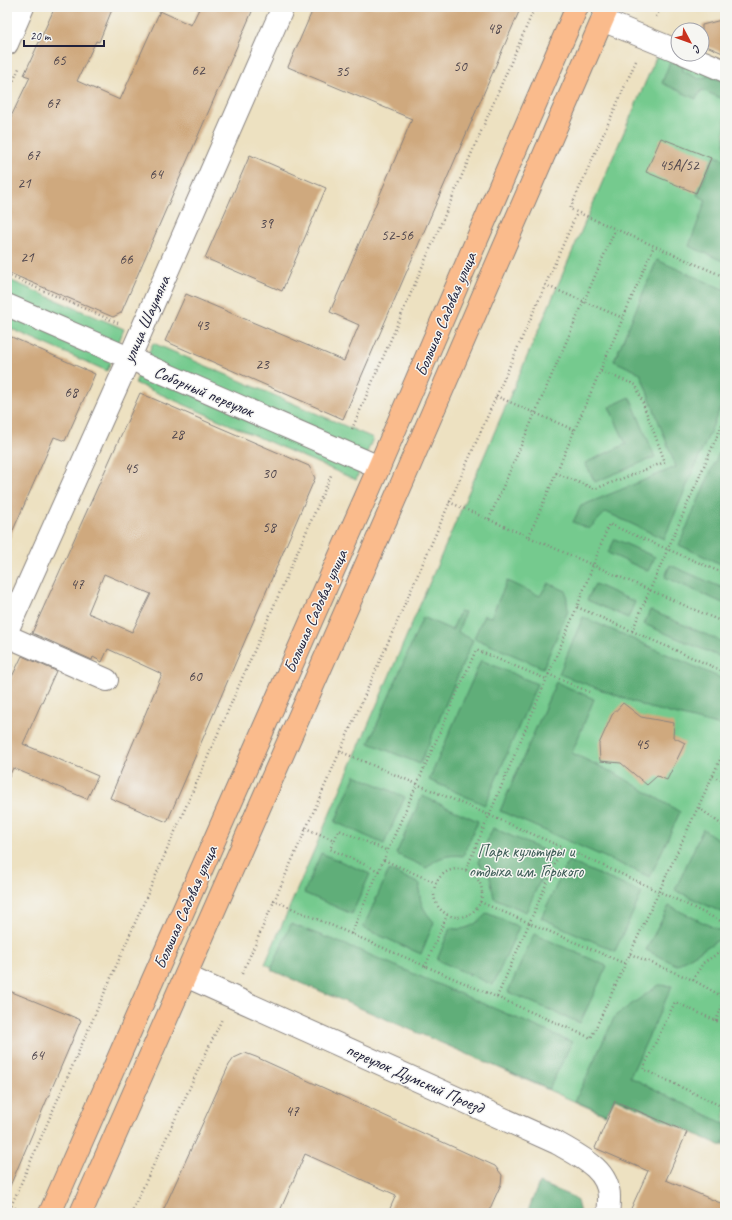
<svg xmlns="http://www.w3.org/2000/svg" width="732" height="1220" font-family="Caveat,sans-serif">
<rect width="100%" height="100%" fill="#f6f6f2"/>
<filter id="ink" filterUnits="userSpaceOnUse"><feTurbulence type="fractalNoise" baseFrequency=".025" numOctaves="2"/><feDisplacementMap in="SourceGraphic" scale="8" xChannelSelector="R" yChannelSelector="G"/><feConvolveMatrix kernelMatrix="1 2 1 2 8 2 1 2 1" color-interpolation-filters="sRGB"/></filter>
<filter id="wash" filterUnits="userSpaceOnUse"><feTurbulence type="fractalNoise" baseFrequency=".012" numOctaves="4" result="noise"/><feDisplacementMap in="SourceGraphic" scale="16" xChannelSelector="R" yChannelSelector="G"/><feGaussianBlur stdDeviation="0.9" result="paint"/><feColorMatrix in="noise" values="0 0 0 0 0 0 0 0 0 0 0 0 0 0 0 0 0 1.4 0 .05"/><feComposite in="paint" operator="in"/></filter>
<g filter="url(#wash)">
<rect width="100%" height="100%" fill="#ede1c1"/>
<g fill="#75ca8e" stroke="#4c7664">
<path d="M658,53l67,21v1072l-112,-49 -8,18 -340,-151z"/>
<path d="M7,279l117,50 -17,42 -100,-44z"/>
<path d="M153,343l220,95 -17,42 -221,-97z"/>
</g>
<g fill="#60ae79" stroke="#41685a">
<path d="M672,57l11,4v10l16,8 10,-3 16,6v18l-23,-10 -6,9 -34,-16z"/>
<path d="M714,156l11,3v103l-36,-16 17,-46 -9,-5z"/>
<path d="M657,260l68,30v107l-61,142 -58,-27 -17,17 -16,-7 8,-16 95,-39 -36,-94 -26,-12z"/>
<path d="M630,397l25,60 -60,25 -10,-19 41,-19 -17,-37z"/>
<path d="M725,439v127l-46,-21z"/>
<path d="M615,539l40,18 -7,14 -40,-18z"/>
<path d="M670,565l55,24v15l-60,-27z"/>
<path d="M507,581l33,15 8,-13 18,8 2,20 -25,57 -69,-30 10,-23 7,2z"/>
<path d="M595,584l40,18 -7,16 -41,-18z"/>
<path d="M650,610l75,33v16l-81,-35z"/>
<path d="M460,611l5,1 -7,20 15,8 -53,124 -51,-21 54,-126 29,13z"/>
<path d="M583,617l142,63v35l-4,11 -71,-18 -91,-34z"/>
<path d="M481,660l56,24 -52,121 -56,-25z"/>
<path d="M556,682l38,17 -22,54 48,23 60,36 -30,65 -150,-66z"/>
<path d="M355,775l50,22 -21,47 -49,-22z"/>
<path d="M422,796l56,25 -15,35c-14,-2 -26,1 -36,12l-31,-14z"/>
<path d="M493,828l59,26 -26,58 -32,-14 -4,-21 -12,-15z"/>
<path d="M703,829l22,15v70l-50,-24z"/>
<path d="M321,853l49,21 -18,40 -48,-21z"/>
<path d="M568,861l74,32 -27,58 -74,-33z"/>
<path d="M389,870l31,14c-2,17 3,26 14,38l-13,32 -58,-26z"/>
<path d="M669,906l56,27v3l-48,29 -31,-15z"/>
<path d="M487,913l32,14 -26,58 -56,-25 13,-32c15,4 27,-4 37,-15z"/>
<path d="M291,924l63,24 218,94 -23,47 -278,-119z"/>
<path d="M534,934l73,32 -27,57 -72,-31z"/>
<path d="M725,967v22l-7,-3z"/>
<path d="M659,985l13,1 -42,91 95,47v16l-3,6 -107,-48 -9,17 -31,-14 40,-85z"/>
<path d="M539,1183l32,13 6,5 3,12h-53z"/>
</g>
<g id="blocks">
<g fill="#cfa97e" fill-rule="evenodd">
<path d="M55,7h58l-14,35 -3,-1 -19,40 43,19 40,-89 31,14 9,-18h54l-133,306 -8,4 -106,-45v-147l23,-48 -6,-2z"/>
<path d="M314,7h207l-178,412 -178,-78 21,-47 158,67 15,-36 -29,-13 82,-193 -124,-52z"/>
<path d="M725,19v35l-23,-10v-19z"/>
<path d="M661,138l50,20 -15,35 -50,-21z"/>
<path d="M250,155l76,33 -44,103 -77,-33z"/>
<path d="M7,335l88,39 -30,67 -11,-4 -47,107z"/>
<path d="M140,393l169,73 6,12 -148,344 -57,-24 52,-124 -54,-25 -6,13 -9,-5 -1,3 -60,-27zM104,574l47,20 -19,38 -44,-19z"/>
<path d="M22,656l34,15 -33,73 75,32 -11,23 -74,-31 -6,13v-94z"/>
<path d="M623,703l18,14 33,6 -1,14 12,6 -18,37 -10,-4 -10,9 -26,-22 -21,-2 -1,-17 13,-29z"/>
<path d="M7,990l74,30 -74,173z"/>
<path d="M245,1053l11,4 239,109 7,9 -1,9 -13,29h-100l8,-18 -91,-41 -26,59h-117l67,-148 5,-7z"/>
<path d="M615,1101l72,31 -21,48 59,25v8h-96l19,-42 -53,-23z"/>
</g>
</g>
</g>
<g filter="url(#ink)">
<use href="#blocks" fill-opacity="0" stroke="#88827e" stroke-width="1"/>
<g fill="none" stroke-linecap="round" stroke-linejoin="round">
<defs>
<g id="minor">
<path d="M602,20l76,31"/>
<path d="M7,44l16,-37"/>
<path d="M685,54l40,17"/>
<path d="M7,305l372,162"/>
<path d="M7,631l122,-272 154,-352"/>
<path d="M7,636l100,44"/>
<path d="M186,976l371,167c22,13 52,26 52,54 0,6 0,11 -1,16"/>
</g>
<g id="major">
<path d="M50,1213l329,-746 198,-460"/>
<path d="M81,1213l321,-730 206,-476"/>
</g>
</defs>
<use href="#minor" stroke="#88827e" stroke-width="24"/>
<use href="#major" stroke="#88827e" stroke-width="24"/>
<g stroke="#88827e" stroke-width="2.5" stroke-dasharray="1 3" stroke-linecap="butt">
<path d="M656,17l5,-10"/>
<path d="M636,61l-66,148 155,68"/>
<path d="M7,95l13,-29"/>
<path d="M7,275l111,48"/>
<path d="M545,285l78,33"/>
<path d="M496,396l78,34"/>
<path d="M352,429l183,-422"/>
<path d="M556,473l39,16 70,-27 -29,-77 -36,-14"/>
<path d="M449,502l276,121"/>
<path d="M489,519l126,-289"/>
<path d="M529,536l125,-290"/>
<path d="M577,607l148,65"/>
<path d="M632,631l93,-213"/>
<path d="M548,674l41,18"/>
<path d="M7,677l5,-13"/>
<path d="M339,751c130,55 259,110 386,172"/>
<path d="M713,776l12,6"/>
<path d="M699,808l26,19"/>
<path d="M305,828l29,12"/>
<path d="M384,860l52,23"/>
<circle cx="458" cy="893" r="24"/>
<path d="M466,870l111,-263 32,-83 116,50"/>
<path d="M379,871l-49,-22 9,-19 49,21"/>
<path d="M273,900l318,138 134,-289"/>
<path d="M480,902l146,62"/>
<path d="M351,934l125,-284 70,29"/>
<path d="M630,954l63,26 32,18"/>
<path d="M425,967l22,-52"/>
<path d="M242,974l335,-761"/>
<path d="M693,980l10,-17 22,-14"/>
<path d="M497,997l65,-149"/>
<path d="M716,1021l9,-23"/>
<path d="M725,1025l-50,-23 -32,67 82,39"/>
<path d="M11,1206l14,7"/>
<path d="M8,1213l324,-740"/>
<path d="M131,1213l91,-194"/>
</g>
<use href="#minor" stroke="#fff" stroke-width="22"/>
<use href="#major" stroke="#fabb8c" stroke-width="22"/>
</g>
</g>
<g text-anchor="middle" stroke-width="3" stroke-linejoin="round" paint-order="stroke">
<g font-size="15" fill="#4d444c">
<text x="494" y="33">48</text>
<text x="59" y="65">65</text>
<text x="460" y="71">50</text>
<text x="198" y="75">62</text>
<text x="342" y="76">35</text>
<text x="53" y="108">67</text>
<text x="33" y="160">67</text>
<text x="679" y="170">45А/52</text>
<text x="156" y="179">64</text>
<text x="24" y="188">21</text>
<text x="266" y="228">39</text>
<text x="397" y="240">52-56</text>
<text x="27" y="262">21</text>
<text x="126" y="264">66</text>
<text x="202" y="330">43</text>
<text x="262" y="369">23</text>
<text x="71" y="397">68</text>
<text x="177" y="439">28</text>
<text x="131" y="473">45</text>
<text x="269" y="478">30</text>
<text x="269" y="532">58</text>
<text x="77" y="589">47</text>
<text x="195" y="681">60</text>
<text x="642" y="749">45</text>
<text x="37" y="1060">64</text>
<text x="292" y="1116">47</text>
</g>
<g font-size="17" fill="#22223b" stroke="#f6f6f2">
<text transform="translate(445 314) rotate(-67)" y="6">Большая Садовая улица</text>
<text transform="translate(146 319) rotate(-66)" y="6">улица Шаумяна</text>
<text transform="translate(204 391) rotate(23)" y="6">Соборный переулок</text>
<text transform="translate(315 611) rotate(-66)" y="6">Большая Садовая улица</text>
<text transform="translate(185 907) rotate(-66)" y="6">Большая Садовая улица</text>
<text transform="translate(415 1078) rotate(24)" y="6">переулок Думский Проезд</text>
</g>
<g font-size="17" fill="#3f5d58" stroke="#f6f6f2">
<text x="526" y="857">Парк культуры и<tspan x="526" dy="20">отдыха им. Горького</tspan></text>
</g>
</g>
<rect width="732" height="1220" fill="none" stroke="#f6f6f2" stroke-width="24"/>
<g transform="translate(690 42) rotate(131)"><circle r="19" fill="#f6f6f2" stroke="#a1a1a9"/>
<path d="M0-3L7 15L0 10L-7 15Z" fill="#c8321e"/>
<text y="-6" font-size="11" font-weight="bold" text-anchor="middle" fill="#22223b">С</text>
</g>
<path d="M24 40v6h80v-6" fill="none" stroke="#22223b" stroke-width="2"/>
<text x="30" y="40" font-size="12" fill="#22223b" stroke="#f6f6f2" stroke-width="3" paint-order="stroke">20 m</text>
</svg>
